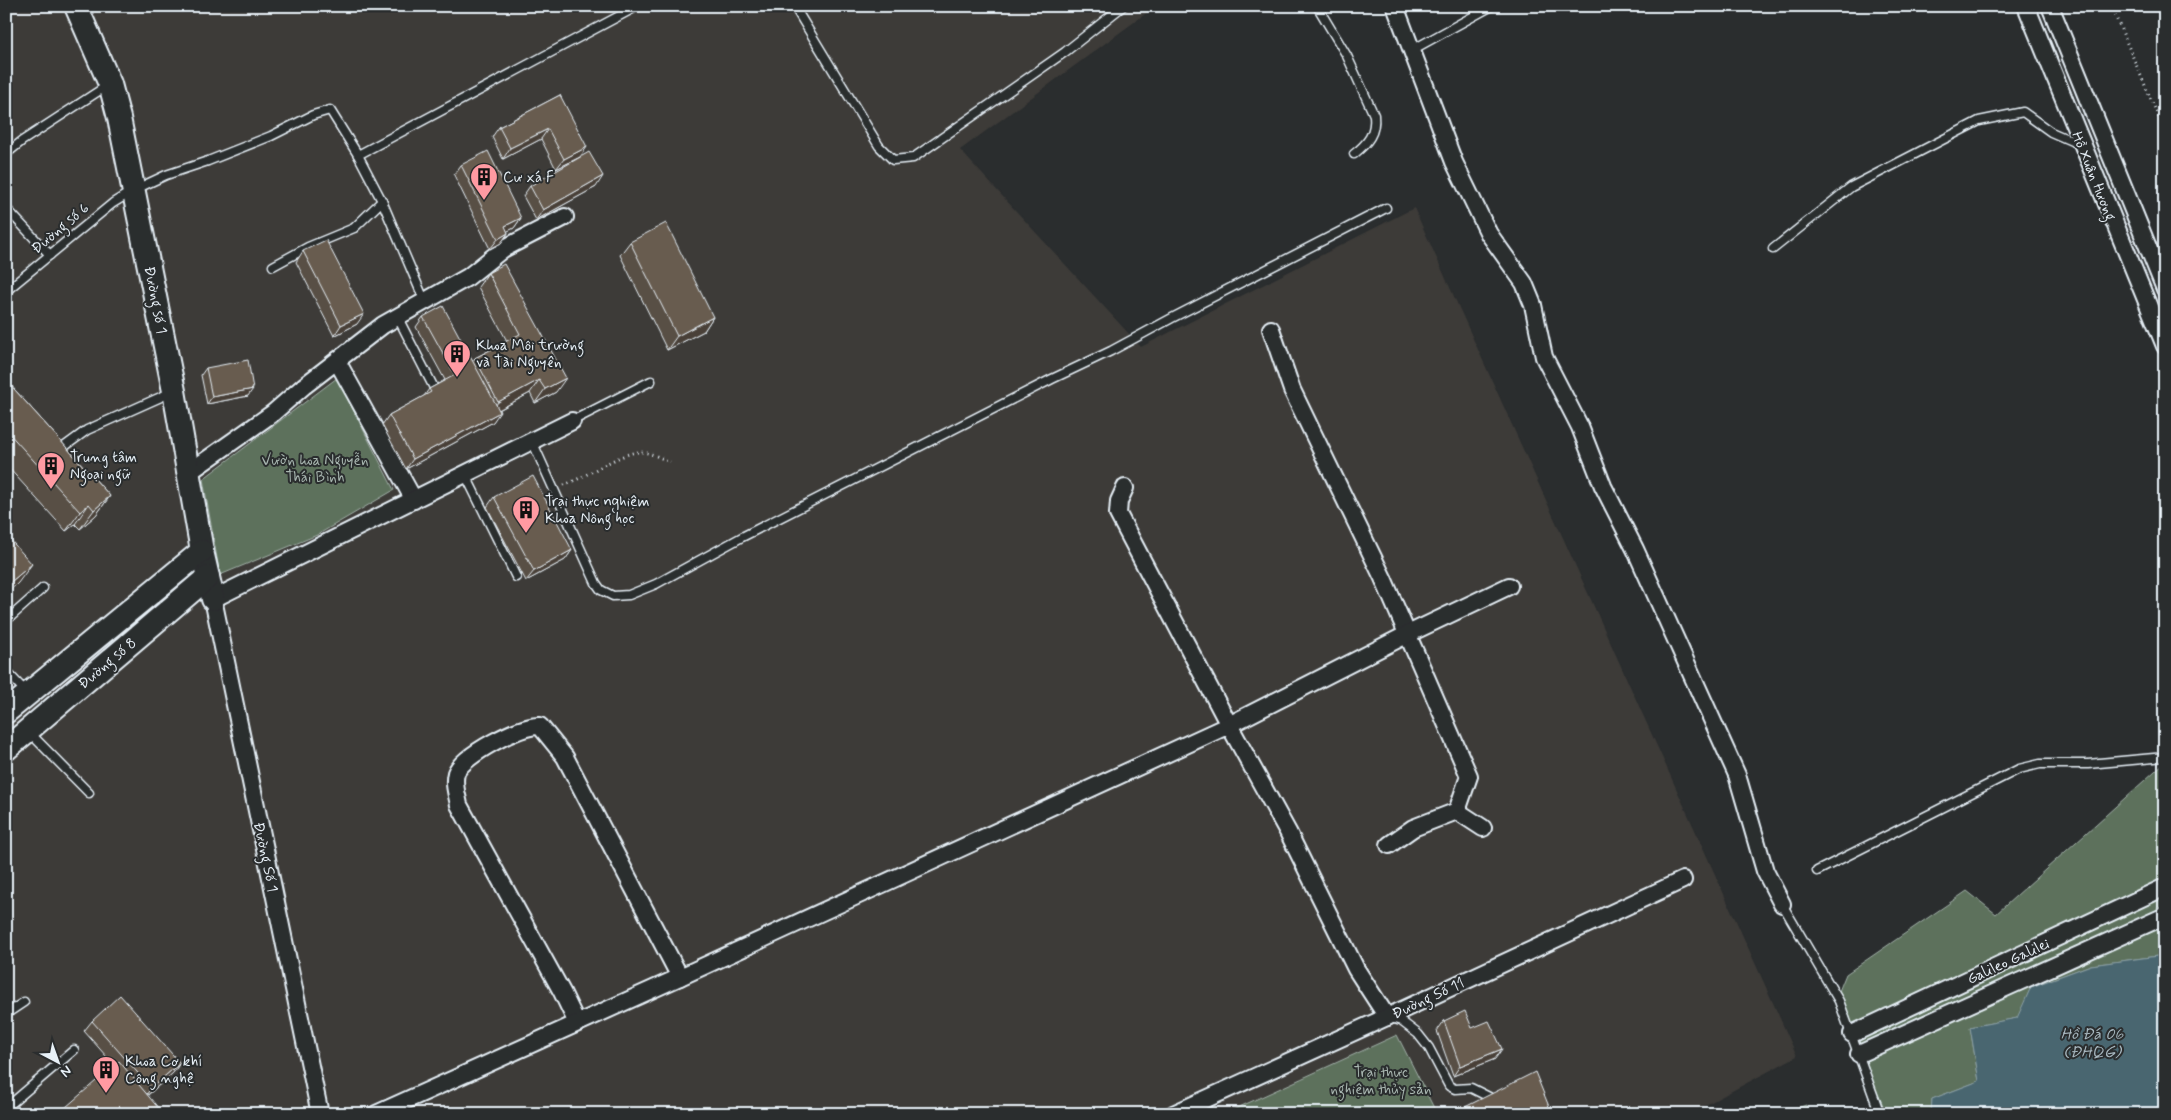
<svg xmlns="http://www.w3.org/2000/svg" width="2171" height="1120" font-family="Mynerve,sans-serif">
<rect width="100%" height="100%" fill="#2a2d2e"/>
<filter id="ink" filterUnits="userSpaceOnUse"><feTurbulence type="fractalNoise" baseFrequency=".02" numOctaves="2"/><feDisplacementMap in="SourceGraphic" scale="10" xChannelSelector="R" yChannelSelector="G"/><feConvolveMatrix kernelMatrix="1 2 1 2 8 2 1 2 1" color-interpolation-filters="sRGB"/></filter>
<g filter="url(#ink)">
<path fill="#3d3b38" d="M6,6h1150l-196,144 181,197 273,-139 383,848 -108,58h-1683z"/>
<g fill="#5d715b" stroke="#a2b1aa">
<path d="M337,378l57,112 -77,45 -97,40 -17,-96z"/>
<path d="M2165,762v193l-74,10 -60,22 -13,31 -48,9 9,54 -47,18 -1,15h-44l-52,-113 11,-27 121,-83 29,23z"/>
<path d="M1397,1035l40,79h-213z"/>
<path d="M1806,1105l4,9h-30z"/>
</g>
<path fill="#4a666f" stroke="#899ea6" d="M2165,955v159h-234l1,-15 47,-18 -9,-54 47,-9 14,-31 60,-22z"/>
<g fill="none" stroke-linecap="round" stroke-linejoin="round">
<defs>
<g id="lane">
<path d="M794,6l85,140 14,14 20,-2 152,-106 58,-46"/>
<path d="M1317,6l30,50 27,59c2,18 -6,28 -20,39"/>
<path d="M1412,50l80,-44"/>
<path d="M6,154l16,-13 86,-56"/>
<path d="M358,155l24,46"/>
<path d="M6,208l44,47"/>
<path d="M1773,249l78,-62 128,-66 44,-9 28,20 30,13"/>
<path d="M273,266l35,-19 46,-19 28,-27 43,101"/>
<path d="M6,291l107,-88 21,-13 32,-15 42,-14 63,-25 42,-21 17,-5 28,45 280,-149"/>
<path d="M397,316l36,70"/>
<path d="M572,421l79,-40"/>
<path d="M532,441l64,142 5,7 12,6 16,-1 27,-11 86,-47 310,-158 59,-28 61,-33 214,-110"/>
<path d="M57,452l30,-22 85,-38"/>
<path d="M465,474l51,103"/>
<path d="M6,621l37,-33"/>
<path d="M6,671l20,21"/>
<path d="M29,732l60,61"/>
<path d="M1817,871l202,-102 21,-5h48l77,-7"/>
<path d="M1782,904l57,97 41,113"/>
<path d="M6,1014l18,-12"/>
<path d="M1391,1018l10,3 17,13 11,14 20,38 6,3 16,-1 18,9"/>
<path d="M6,1108l68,-58"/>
</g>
<g id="street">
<path d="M1395,6l59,156 35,72 35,49 9,22 11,52 36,70 23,59 32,63 102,226 28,96 17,33"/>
<path d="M2026,6l139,340"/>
<path d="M2050,6l115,283"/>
<path d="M1271,329l21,61 91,188 86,198 -12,35 26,17"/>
<path d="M337,361l77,139"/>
<path d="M188,473l85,-60 31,-27 79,-61 85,-48 35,-28 62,-32"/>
<path d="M1125,488l-6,13 -1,13 111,211 59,107 68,137 31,48"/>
<path d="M1389,845l24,-17 44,-17"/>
<path d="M577,1023l-15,-31 -103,-187c-2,-11 -6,-21 -3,-32 6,-17 65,-49 84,-47l25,31 115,220"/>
<path d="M1852,1034l313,-147"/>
<path d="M1859,1054l306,-138"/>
<path d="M320,1114l-107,-515 359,-178"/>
<path d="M376,1114l304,-137 549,-252 179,-91 101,-48"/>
<path d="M1173,1114l214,-97 296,-137"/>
</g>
<g id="secondary">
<path d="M76,6l34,78 9,34 55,273 28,160 11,48"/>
<path d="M6,712l196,-161"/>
<path d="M6,749l202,-172"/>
</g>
</defs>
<use href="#lane" stroke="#e8f1f8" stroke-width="11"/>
<use href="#street" stroke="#e8f1f8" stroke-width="20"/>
<use href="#secondary" stroke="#e8f1f8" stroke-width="26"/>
<g stroke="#e8f1f8" stroke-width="3" stroke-dasharray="1 4" stroke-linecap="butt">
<path d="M2111,6l54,126"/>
<path d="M564,485c21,-7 56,-33 76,-33 9,0 21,6 30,10"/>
</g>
<use href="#lane" stroke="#2a2d2e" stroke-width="8"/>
<use href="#street" stroke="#2a2d2e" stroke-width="16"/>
<use href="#secondary" stroke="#2a2d2e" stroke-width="22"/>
</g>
<g fill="#594f44" stroke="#e8f1f8">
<path d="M560,95l20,62 -24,12 -15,-30 -38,20 -11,-22 7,-10z"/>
<path d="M461,165l60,53 -7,10 -7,3 1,2 -7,10 -11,6 -36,-74z"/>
<path d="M530,186l66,1 -60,33 -13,-24z"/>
<path d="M630,242l83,75 -9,14 -37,19 -47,-95z"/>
<path d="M303,251l54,73 -23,12 -38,-74z"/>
<path d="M488,273l68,119 -21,11 -5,-10 -31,17 -6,12 -87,47 -24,-44 7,-10 35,-19 5,-7 16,-9 -29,-53 7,-10 50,44 2,-3 32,-17 -29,-54z"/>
<path d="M206,368l42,28 -41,8 -6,-29z"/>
<path d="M6,380l104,116 -14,19 -16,14 -5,-5 -9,7 -60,-66z"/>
<path d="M494,497l78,53 -7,10 -39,21 -39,-74z"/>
<path d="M92,1021l88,42 -7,10 -25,22 -34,-30 -30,-34z"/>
<path d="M1444,1021l28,7 23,31 -42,17 -16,-45z"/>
</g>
<g fill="#494037" stroke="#e8f1f8">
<path d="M548,129l-7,10 -38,20 7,-11z"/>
<path d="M587,147l-7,10 -24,12 8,-10z"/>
<path d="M603,176l-7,11 -60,33 7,-10z"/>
<path d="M521,218l-7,10 -16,8 7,-10z"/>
<path d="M508,233l-7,10 -11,6 8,-10z"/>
<path d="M364,314l-7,10 -23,12 7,-11z"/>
<path d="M713,317l-9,14 -37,19 10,-14z"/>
<path d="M566,378l-10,14 -21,11 10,-14z"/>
<path d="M539,380l-9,13 -41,22 9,-13z"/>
<path d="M253,389l-5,7 -41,8 5,-7z"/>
<path d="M500,412l-7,10 -87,47 7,-10z"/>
<path d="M110,496l-14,19 -16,14 14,-19z"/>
<path d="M89,504l-14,20 -9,7 14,-19z"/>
<path d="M572,550l-7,10 -39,21 8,-10z"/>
<path d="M32,564l-14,19 -12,11v-8z"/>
<path d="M1502,1049l-7,10 -42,17 7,-10z"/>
<path d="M180,1063l-7,10 -29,25 7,-10z"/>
</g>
<g fill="#685c4f" stroke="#e8f1f8">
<path d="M560,95l27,52 -23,12 -16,-30 -38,19 -11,-21z"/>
<path d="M488,151l33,67 -16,8 3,7 -10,6 -37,-74z"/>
<path d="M589,152l14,24 -60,34 -13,-24z"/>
<path d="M666,223l47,94 -36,19 -47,-94z"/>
<path d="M326,240l38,74 -23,11 -38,-74z"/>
<path d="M504,264l62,114 -21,11 -6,-9 -41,22 -23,-44 45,-24 -32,-61z"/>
<path d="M443,306l57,106 -87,47 -24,-44 42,-23 -2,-3 26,-14 -32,-58z"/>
<path d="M248,360l5,29 -41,8 -6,-29z"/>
<path d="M6,380l104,116 -16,14 -5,-6 -9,8 -74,-82z"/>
<path d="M533,476l39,74 -38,21 -40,-74z"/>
<path d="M6,535l26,29 -26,22z"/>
<path d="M120,995l60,68 -29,25 -59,-67z"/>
<path d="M1465,1011l7,17 17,-7 13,28 -42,17 -16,-45z"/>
<path d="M119,1061l41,49 -4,4h-98z"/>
<path d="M1535,1072l17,42h-99v-1z"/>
</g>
</g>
<defs>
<symbol id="building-pin" viewBox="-11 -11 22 30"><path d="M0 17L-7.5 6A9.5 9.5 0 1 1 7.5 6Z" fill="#ff9aa2" stroke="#2a2d2e"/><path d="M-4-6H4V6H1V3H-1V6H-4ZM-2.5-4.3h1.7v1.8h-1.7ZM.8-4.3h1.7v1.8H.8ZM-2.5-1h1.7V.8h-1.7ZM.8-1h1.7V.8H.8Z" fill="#111"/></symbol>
</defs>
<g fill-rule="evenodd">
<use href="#building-pin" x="468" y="161" width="32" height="43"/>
<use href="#building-pin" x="441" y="338" width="32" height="43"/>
<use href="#building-pin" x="35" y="450" width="32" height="43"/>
<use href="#building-pin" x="510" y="494" width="32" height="43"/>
<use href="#building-pin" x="90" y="1054" width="32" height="43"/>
</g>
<g text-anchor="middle" stroke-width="4" stroke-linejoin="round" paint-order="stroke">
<g font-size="15" fill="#e8f1f8" stroke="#2a2d2e">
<text transform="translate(2094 176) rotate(68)" y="5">Hồ Xuân Hương</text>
<text transform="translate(60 228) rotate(-40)" y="5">Đường số 6</text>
<text transform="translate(156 300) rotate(79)" y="5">Đường số 1</text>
<text transform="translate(107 663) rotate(-40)" y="5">Đường số 8</text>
<text transform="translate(266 857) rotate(78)" y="5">Đường Số 1</text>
<text transform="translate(2008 961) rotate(-25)" y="5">Galileo Galilei</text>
<text transform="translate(1428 998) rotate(-25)" y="5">Đường Số 11</text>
</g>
<g font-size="15" fill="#e8f1f8" stroke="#2a2d2e" text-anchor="start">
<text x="503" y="182">Cư xá F</text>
<text x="476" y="350">Khoa Môi trường<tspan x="476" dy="17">và Tài Nguyên</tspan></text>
<text x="70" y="462">Trung tâm<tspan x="70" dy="17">Ngoại ngữ</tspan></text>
<text x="545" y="506">Trại thực nghiệm<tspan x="545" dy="17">Khoa Nông học</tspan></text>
<text x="125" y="1066">Khoa Cơ khí<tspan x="125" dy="17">Công nghệ</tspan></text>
</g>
<g font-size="15" fill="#a9b7b1" stroke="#2a2d2e">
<text x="315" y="465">Vườn hoa Nguyễn<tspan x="315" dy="17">Thái Bình</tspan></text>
<text x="1381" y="1077">Trại thực<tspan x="1381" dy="17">nghiệm thủy sản</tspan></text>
</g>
<g font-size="16" font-style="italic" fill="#a9b9c1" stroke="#2a2d2e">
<text x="2092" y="1039">Hồ Đá 06<tspan x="2092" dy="18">(ĐHQG)</tspan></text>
</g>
</g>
<rect width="2171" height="1120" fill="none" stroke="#2a2d2e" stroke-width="25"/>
<rect x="12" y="12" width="2146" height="1095" fill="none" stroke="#e8f1f8" stroke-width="2" filter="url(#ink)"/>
<g transform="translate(58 1062) rotate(139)" stroke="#2a2d2e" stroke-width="4" paint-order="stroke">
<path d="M0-4L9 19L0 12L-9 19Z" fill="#e8f1f8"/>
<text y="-8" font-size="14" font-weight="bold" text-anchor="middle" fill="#e8f1f8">N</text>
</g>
</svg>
